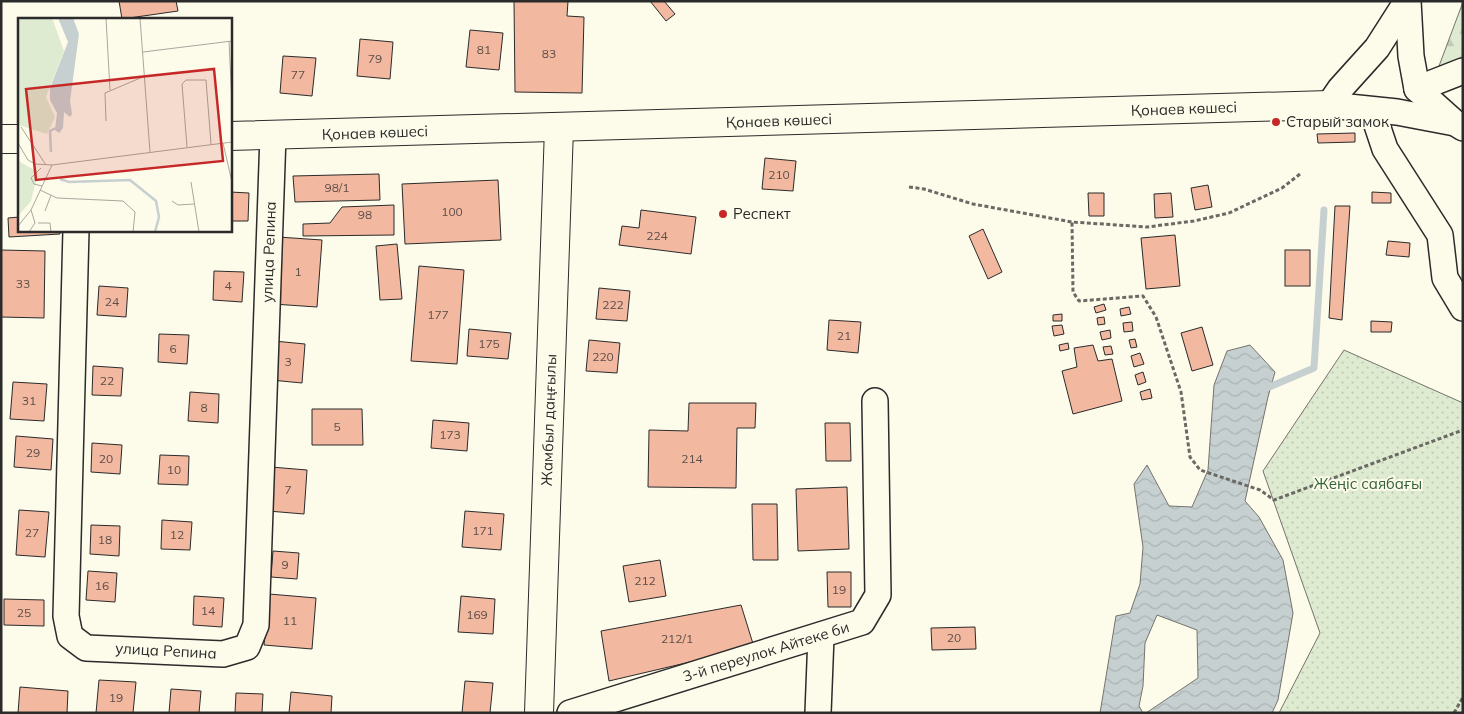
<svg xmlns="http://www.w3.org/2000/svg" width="1464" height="714" font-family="Mulish,sans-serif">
<defs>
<pattern id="forest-firs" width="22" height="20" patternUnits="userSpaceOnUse" patternTransform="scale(1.25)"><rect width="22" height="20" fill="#deebd1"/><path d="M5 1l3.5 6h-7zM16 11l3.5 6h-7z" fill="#bfcab4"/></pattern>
<pattern id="park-dots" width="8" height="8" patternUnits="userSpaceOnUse" patternTransform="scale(1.25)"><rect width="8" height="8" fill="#deebd1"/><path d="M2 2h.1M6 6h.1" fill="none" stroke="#bfcab4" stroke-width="1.8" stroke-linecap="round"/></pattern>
<pattern id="water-waves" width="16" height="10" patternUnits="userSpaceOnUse" patternTransform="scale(1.25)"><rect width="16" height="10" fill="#c7d0d0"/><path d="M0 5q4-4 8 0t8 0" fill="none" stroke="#abb3b3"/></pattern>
</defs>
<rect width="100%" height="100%" fill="#fdfbea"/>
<path fill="url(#forest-firs)" stroke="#74746e" d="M1463,2v79l-24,-15z"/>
<path fill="url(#park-dots)" stroke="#74746e" d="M1344,350l119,53v310h-184l41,-80 -57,-162z"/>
<path fill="url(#water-waves)" stroke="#74746e" d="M1250,345l25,27 -7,25 -23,104 14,16 24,43 10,53 -15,87 -6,13h-126l52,-35 -1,-48 -40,-15 -12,28 -2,43 -4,20 4,7h-43l16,-97 14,-3 10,-29 3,-37 -9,-63 13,-19 22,41 23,1 16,-37 6,-85 13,-34z"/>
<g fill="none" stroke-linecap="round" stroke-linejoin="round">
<path stroke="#c7d0d0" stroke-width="7" d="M1262,390l52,-22 10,-158"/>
</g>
<g fill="#f2b8a0" stroke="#2b2b2b">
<path d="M119,1h57l2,10 -56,8z"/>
<path d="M514,1h54l-1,15 17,1 -2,76 -67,-1z"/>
<path d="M650,1h14l11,13 -9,7z"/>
<path d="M470,30l33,3 -4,37 -33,-3z"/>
<path d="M360,39l33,3 -3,37 -33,-3z"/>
<path d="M283,56l33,2 -4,38 -32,-3z"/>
<path d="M1355,133v9l-37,1 -1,-9z"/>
<path d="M765,158l31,3 -3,30 -31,-2z"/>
<path d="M379,174l1,26 -85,2 -2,-26z"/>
<path d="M498,180l3,60 -96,4 -3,-60z"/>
<path d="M1208,185l4,22 -17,3 -4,-22z"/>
<path d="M230,192l19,1 -1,28h-18z"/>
<path d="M1372,192l19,1v10h-19z"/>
<path d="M1088,193h16v23h-15z"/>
<path d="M1171,193l2,24 -18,1 -1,-24z"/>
<path d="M394,205v30l-91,1v-12l27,-1 12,-16z"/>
<path d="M1335,206h15l-8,114 -13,-2z"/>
<path d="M641,210l55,7 -5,37 -72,-9 3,-19 17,2z"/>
<path d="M19,217v13h41v4l-51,3 -1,-19z"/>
<path d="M983,229l19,43 -14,7 -19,-43z"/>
<path d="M1175,235l5,51 -34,3 -5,-51z"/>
<path d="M278,237l44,3 -5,67 -44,-3z"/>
<path d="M1388,241l22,2 -1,14 -23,-2z"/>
<path d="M397,244l5,55 -22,1 -4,-54z"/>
<path d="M1,250l44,1 -1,67 -43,-1z"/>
<rect x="1285" y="250" width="25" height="36"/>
<path d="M419,266l45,4 -7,94 -46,-3z"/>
<path d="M214,271l30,1 -2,30 -29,-2z"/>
<path d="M99,286l29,2 -2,29 -29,-2z"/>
<path d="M599,288l31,3 -3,30 -31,-2z"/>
<path d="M1104,304l2,6 -10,3 -2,-6z"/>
<path d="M1129,307l2,7 -10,2 -1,-7z"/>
<path d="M1062,314v7h-9v-6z"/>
<path d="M1104,317l1,7 -7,1 -1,-7z"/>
<path d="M829,320l32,2 -3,31 -31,-3z"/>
<path d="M1371,321l21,1 -1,10h-20z"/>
<path d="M1132,322l1,9 -9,1 -1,-9z"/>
<path d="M1062,325l2,9 -10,2 -2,-10z"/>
<path d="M1202,327l11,38 -21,6 -11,-38z"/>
<path d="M469,329l42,4 -3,26 -41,-3z"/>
<path d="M1110,330l1,8 -9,2 -2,-8z"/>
<path d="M159,334l30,1 -2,29 -29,-2z"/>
<path d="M1135,339l2,8 -6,1 -2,-8z"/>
<path d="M589,340l31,3 -3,30 -31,-2z"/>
<path d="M274,341l31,3 -3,39 -31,-3z"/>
<path d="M1068,343l1,6 -9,2 -1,-6z"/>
<path d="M1093,345l5,16 14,-2 10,42 -49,13 -11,-43 15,-4 -3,-19z"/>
<path d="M1111,346l2,8 -8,1 -2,-8z"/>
<path d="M1140,353l4,11 -10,3 -3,-11z"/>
<path d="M93,366l30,2 -2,28 -29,-1z"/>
<path d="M1143,372l3,10 -8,3 -3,-10z"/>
<path d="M13,382l34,2 -3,37 -34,-2z"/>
<path d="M1150,389l2,9 -10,2 -2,-8z"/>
<path d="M190,392l29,2 -1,29 -30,-2z"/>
<path d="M689,403h67l-1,25h-18l-1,60 -88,-1 1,-57 39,1z"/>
<path d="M312,409h50l1,36h-51z"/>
<path d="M433,420l36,3 -2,28 -36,-3z"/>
<path d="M825,423h25l1,38h-25z"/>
<path d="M16,436l37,3 -2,31 -37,-3z"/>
<path d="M92,443l30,2 -2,29 -29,-2z"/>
<path d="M160,455l29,1 -1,29 -30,-1z"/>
<path d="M271,467l36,3 -3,44 -36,-3z"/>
<path d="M847,487l2,62 -51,2 -2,-62z"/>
<path d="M752,504h25l1,56h-25z"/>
<path d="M19,510l30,2 -4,45 -29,-2z"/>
<path d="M465,511l39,3 -3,36 -39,-3z"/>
<path d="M162,520l30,2 -2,28 -29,-1z"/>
<path d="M91,525l29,1 -1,30 -29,-2z"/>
<path d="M273,551l26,2 -2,26 -26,-2z"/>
<path d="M660,560l6,36 -37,6 -6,-36z"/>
<path d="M88,571l29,2 -2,29 -29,-2z"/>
<path d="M827,572h24v35h-23z"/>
<path d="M269,594l47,4 -4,51 -48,-4z"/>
<path d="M194,596l30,2 -2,29 -29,-2z"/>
<path d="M461,596l34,3 -2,35 -35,-2z"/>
<path d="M4,599l40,1v26l-40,-1z"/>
<path d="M741,605l13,42 -145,34 -8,-50z"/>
<path d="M975,627l1,22 -44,1 -1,-22z"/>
<path d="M99,680l37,2 -3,31h-37z"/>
<path d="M465,681l28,2 -3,30h-28z"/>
<path d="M20,687l48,4 -1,22h-49z"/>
<path d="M171,689l30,2 -2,22h-30z"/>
<path d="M291,692l41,4 -1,17h-42z"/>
<path d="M236,693l27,1 -1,19h-27z"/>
</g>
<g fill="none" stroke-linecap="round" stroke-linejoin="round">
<defs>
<g id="minor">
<path d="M1407,1l-30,47 -37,41 -11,16 68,7 58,11 8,5"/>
<path d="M1408,1l3,55 6,33 38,34"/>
<path d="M1417,89l46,-18"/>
<path d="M1372,110l13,39 55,86 5,43 18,30"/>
<path d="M76,230l-10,386 4,20 16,12 137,6 24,-7 9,-22 17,-490"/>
<path d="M570,713l292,-91 16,-27 -3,-194"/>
<path d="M818,713l3,-77"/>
</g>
<g id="major">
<path d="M230,136l1099,-31"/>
<path d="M1,139h18"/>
<path d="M539,713l20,-585"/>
</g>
</defs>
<use href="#minor" stroke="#2b2b2b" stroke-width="28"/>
<use href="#major" stroke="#2b2b2b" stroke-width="30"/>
<g stroke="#6a6964" stroke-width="3" stroke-dasharray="4 2.5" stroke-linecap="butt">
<path d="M1300,174l-18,14 -53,25 -35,8 -47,6 -75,-5 1,70 6,9 64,-5 13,21 25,75 9,65 10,13 60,20 14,10 189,-70"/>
<path d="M909,187l15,2 49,15 99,18"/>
<path d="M1454,713l9,-16"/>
</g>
<use href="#minor" stroke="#fdfbea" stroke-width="25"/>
<use href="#major" stroke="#fdfbea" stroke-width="28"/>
</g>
<g fill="#c62828" stroke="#fdfbea" stroke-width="2">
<circle cx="1276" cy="122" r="5"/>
<circle cx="723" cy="214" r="5"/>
</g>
<g text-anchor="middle" stroke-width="4" stroke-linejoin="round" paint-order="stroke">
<g font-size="12" fill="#5d4e48">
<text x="484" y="54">81</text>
<text x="549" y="58">83</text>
<text x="375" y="63">79</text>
<text x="298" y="79">77</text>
<text x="779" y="179">210</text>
<text x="337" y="192">98/1</text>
<text x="452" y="216">100</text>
<text x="365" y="219">98</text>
<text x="657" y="240">224</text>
<text x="298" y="276">1</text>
<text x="23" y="288">33</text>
<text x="228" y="290">4</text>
<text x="112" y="306">24</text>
<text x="613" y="309">222</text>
<text x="438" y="319">177</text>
<text x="844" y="340">21</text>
<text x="489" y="348">175</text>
<text x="173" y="353">6</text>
<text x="603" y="361">220</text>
<text x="288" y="366">3</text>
<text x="107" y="385">22</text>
<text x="29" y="405">31</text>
<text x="204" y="412">8</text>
<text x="337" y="431">5</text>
<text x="450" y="439">173</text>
<text x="33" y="457">29</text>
<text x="106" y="463">20</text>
<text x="692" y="463">214</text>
<text x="174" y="474">10</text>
<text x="288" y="494">7</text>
<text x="483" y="535">171</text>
<text x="32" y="537">27</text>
<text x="177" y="539">12</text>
<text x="105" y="544">18</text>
<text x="285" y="569">9</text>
<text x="645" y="585">212</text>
<text x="102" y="590">16</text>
<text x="839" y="594">19</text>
<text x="208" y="615">14</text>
<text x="24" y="617">25</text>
<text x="477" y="619">169</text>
<text x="290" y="625">11</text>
<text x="954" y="642">20</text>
<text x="677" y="643">212/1</text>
<text x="116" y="702">19</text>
</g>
<g font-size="15" fill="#2b2b2b" stroke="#fdfbea">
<text transform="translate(1184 109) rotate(-2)" y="5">Қонаев көшесі</text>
<text transform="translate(779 121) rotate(-2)" y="5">Қонаев көшесі</text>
<text transform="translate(375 133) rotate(-2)" y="5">Қонаев көшесі</text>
<text transform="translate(269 252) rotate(-88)" y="5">улица Репина</text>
<text transform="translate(549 420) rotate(-88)" y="5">Жамбыл даңғылы</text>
<text transform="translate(166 651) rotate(3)" y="5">улица Репина</text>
<text transform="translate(766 652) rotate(-17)" y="5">3-й переулок Айтеке би</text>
</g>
<g font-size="15" fill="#2b2b2b" stroke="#fdfbea" text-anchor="start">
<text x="1286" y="127">Старый замок</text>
<text x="733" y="219">Респект</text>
</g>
<g font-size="15" fill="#34623c" stroke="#fdfbea">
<text x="1368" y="489">Жеңіс саябағы</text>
</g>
</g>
<g transform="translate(18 18)">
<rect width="214" height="214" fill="#fdfbea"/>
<path d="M0,140l2,4 18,10 -7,29 -13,15z" fill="#deebd1"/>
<path d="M0,0h34l12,33 -18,46 9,20 -8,17 -29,-9z" fill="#deebd1"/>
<path d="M40,0h15l6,16 -9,67 2,13 -2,3 -6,-5 -1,16 -4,5 -4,-3 2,-17 -7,-13v-12l18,-46z" fill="#c7d0d0"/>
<path fill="none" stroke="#c7d0d0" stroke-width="2.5" d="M33,134l-1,-21 6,-3M42,161l9,3 61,-2 26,21 3,16 -4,15"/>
<path fill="none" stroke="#a9a89e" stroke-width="1" d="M88,0l4,72M122,0l10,134M211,23l3,62M125,34l89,-11M88,103l-1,-28 40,-17M3,109l25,38M0,125l10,17 7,4 17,1M205,125l9,39M169,129l-5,-63 4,-4h20l5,64M34,147l180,-23M23,150l-10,10 3,6 8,2M173,164l8,50M22,172l17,8 66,3 12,11 -2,20M154,183l6,4 16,-1M27,193l6,-16M20,205h12l1,9M0,208l13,-16 21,-45M11,214l6,-9 -4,-13"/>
<path fill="#c62828" fill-opacity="0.15" stroke="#c62828" stroke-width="2.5" d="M196,51l9,92 -187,19 -10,-91z"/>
<rect width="214" height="214" fill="none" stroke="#2b2b2b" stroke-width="2.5"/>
</g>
<rect width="1464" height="714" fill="none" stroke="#2b2b2b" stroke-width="5"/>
</svg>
